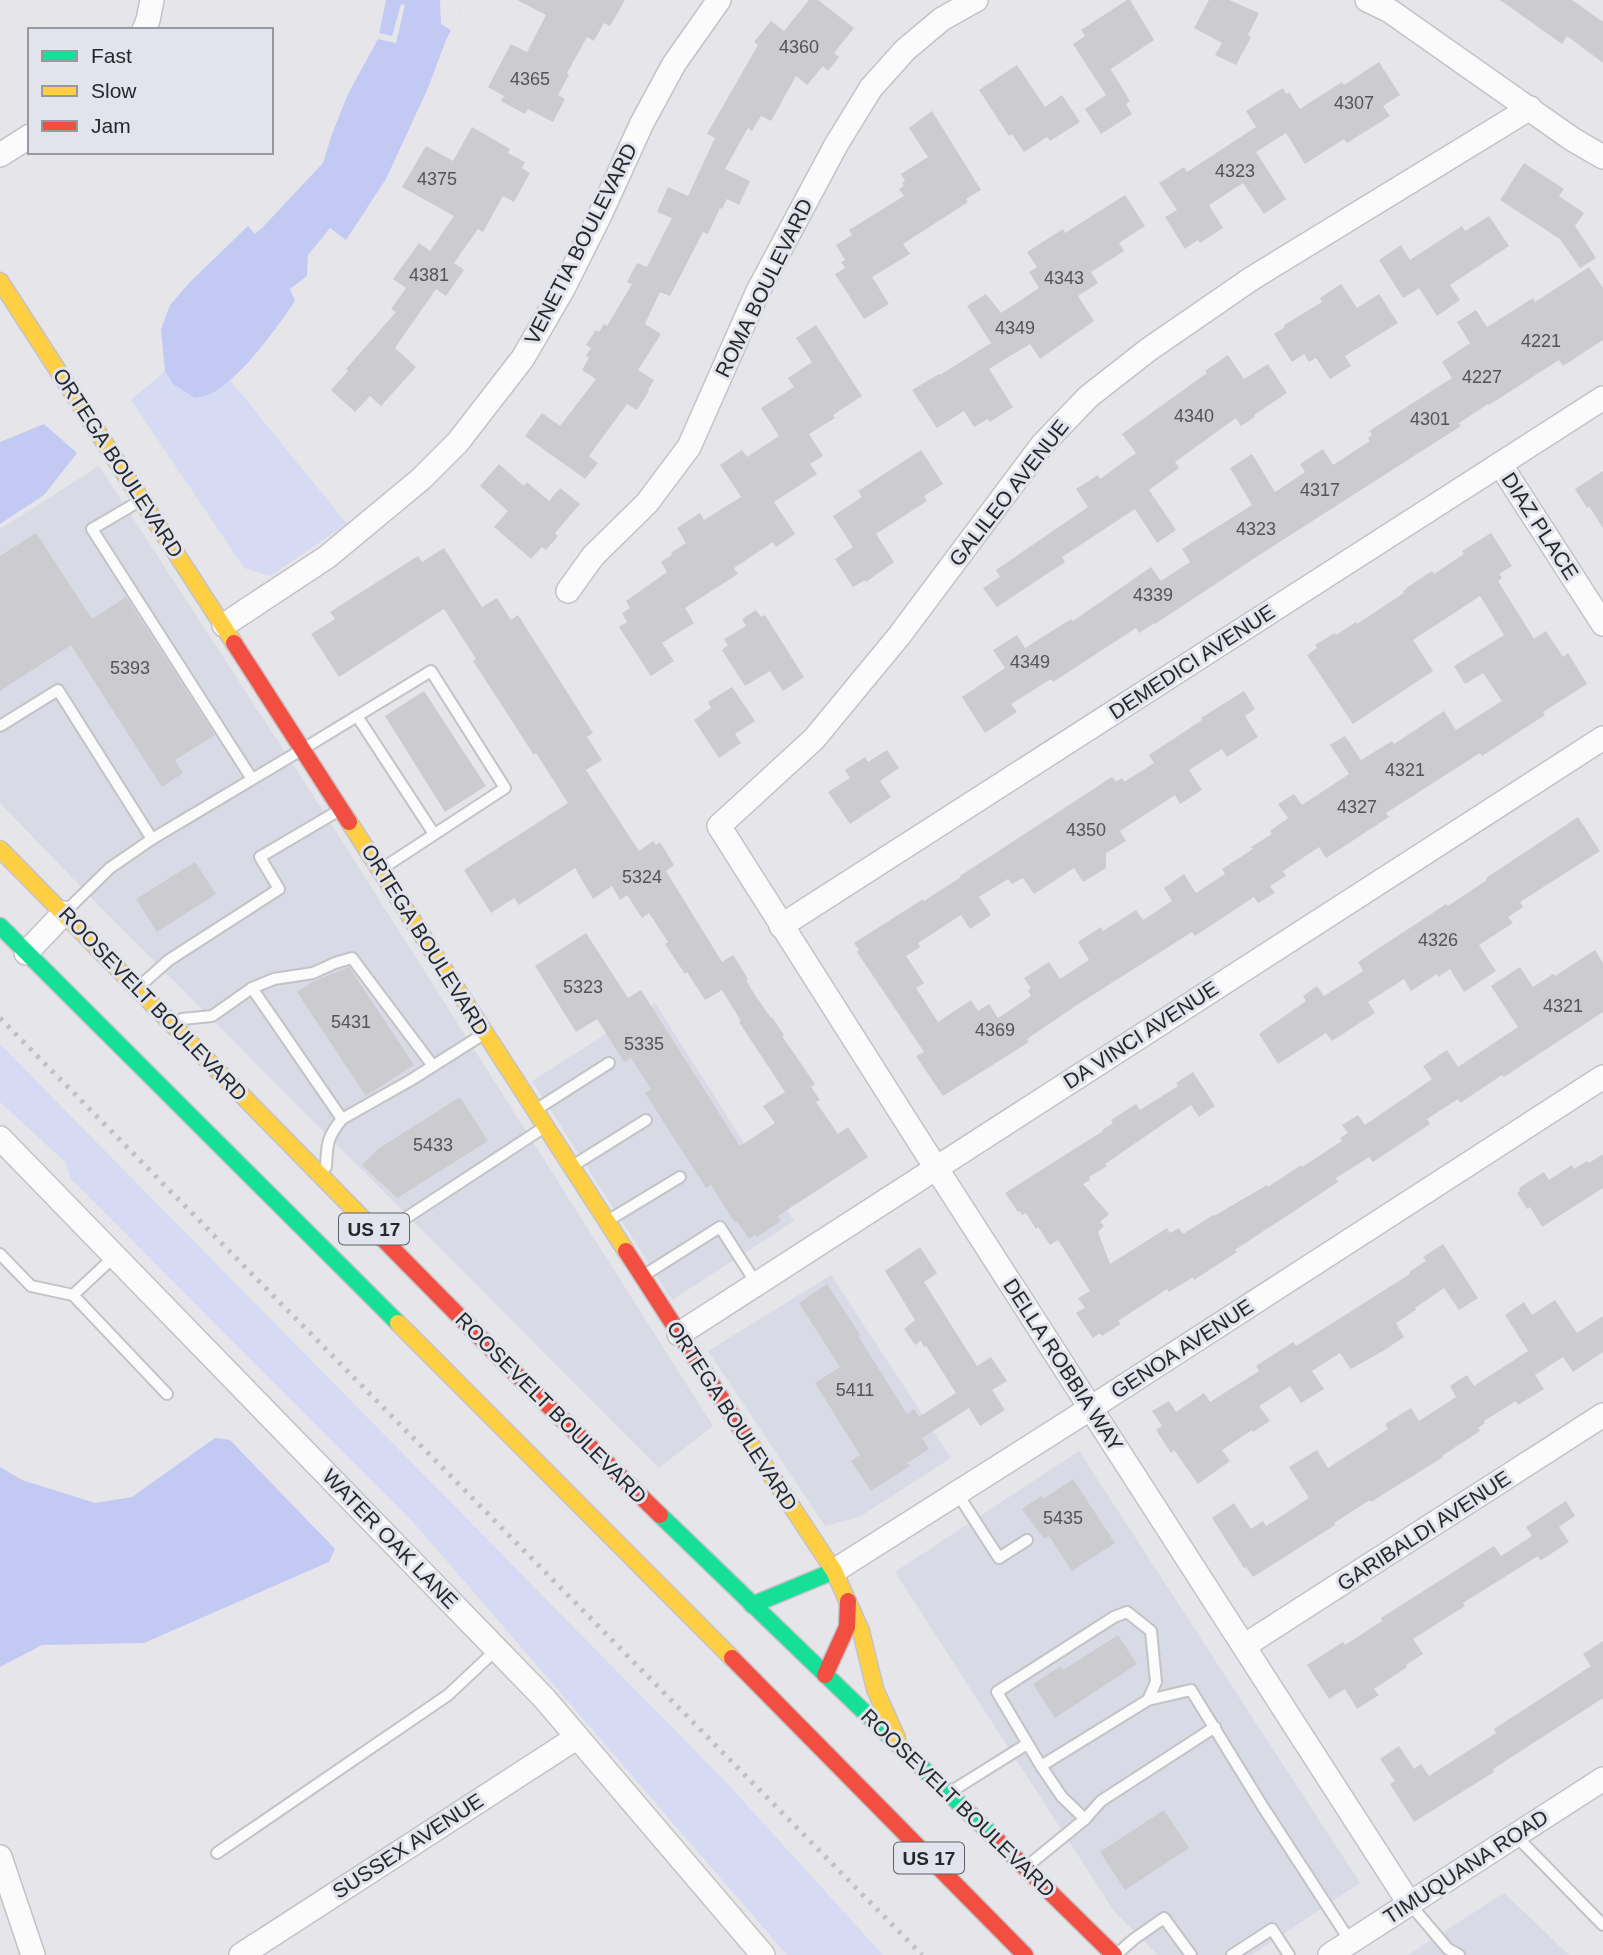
<svg xmlns="http://www.w3.org/2000/svg" width="1603" height="1955" font-family="Arial,sans-serif">
<rect width="100%" height="100%" fill="#e5e5ea"/>
<g fill="#d8dae5">
<path d="M99,466l208,320 406,640 -54,42 -551,-553 -108,-112v-274z"/>
<path d="M655,1003l139,218 -122,79 -140,-219z"/>
<path d="M831,1275l120,183 -92,59 -34,9 -117,-175z"/>
<path d="M1079,1451l281,432 -108,72h-94l-44,-44 -219,-339z"/>
<path d="M1504,1893l65,62h-161z"/>
</g>
<g fill="#d6dbf3">
<path d="M165,371l8,13 40,9 17,-13 117,144 -77,52 -26,-8 -113,-168z"/>
<path d="M0,1044l725,737 158,174h-96l-374,-433 -342,-343 -6,-17 -65,-60z"/>
</g>
<g fill="#c2caf4">
<path d="M386,0h80l-20,40 -18,48 -42,91 -40,61 -16,-12 -22,27 -1,21 -17,13 5,12c-20,29 -49,70 -79,90 -6,4 -14,5 -21,7l-22,-14 -8,-13 -4,-42 9,-24 21,-24 57,-55 7,8 8,-7 60,-64 9,-29 16,-40 30,-55z"/>
<path d="M44,424l33,29 -33,42 -44,29v-82z"/>
<path d="M215,1438l15,2 105,109 -6,13 -185,81 -102,2 -42,22v-200l22,13 73,23 37,-6z"/>
</g>
<g fill="#e5e5ea">
<path d="M440,0h26l-15,30 -10,-6z"/>
<path d="M401,4l4,1 -9,38 -18,-4 1,-6 13,3z"/>
</g>
<g fill="#ccccd0">
<path d="M517,0h108l-15,26 -6,-3 -10,18 -7,-4 -20,36 2,2 -11,20 7,4 -12,23 -25,-13 -3,5 -24,-13 3,-5 -16,-9 23,-43 16,8 19,-37z"/>
<path d="M809,0h9l36,28 -20,25 5,4 -11,14 -5,-5 -16,19 -11,-9 -25,45 -10,-5 -9,15 -4,-3 -23,41 25,12 -11,24 -12,-6 -5,10 -2,-1 -12,26 -5,-2 -33,64 -10,-4 -15,32 16,10 -23,36 16,10 -6,10 1,1 -12,19 -10,-6 -38,52 9,7 -13,16 -60,-43 17,-23 18,13 36,-47 -14,-9 7,-12 -3,-2 5,-8 -5,-3 10,-15 3,2 5,-8 3,2 25,-42 -5,-2 10,-19 10,4 25,-49 -15,-6 11,-25 20,9 27,-58 -8,-4 51,-89 -4,-3 17,-21 13,10z"/>
<path d="M1127,0h3l24,40 -43,29v1l19,31 -4,3 6,10 -31,20 -16,-25 21,-14 -33,-51 12,-8 -4,-6z"/>
<path d="M1209,0h20l30,13 -11,22 3,2 -15,28 -21,-10 7,-12 -28,-15z"/>
<path d="M1500,0h72l31,22v41l-36,-27 -5,8z"/>
<path d="M1379,62l21,33 -17,11 7,10 -43,27 -3,-4 -39,25 -19,-31 -30,19 30,47 -22,15 -21,-31 -34,22 14,23 -23,15 -2,-3 -13,9 -20,-32 12,-7 -18,-27 25,-16 3,5 69,-45 -10,-16 37,-23 3,6 3,-2 11,17 42,-27 2,3z"/>
<path d="M1017,65l28,42 17,-12 18,27 -30,19 -3,-4 -23,15 -12,-18 -3,2 -30,-46z"/>
<path d="M932,111l49,79 -15,9 2,3 -65,42 7,10 -38,23 17,27 -25,15 -29,-45 10,-6 -4,-6 4,-2 -9,-15 16,-10 -3,-5 55,-34 -5,-7 5,-3 -2,-3 3,-2 -4,-7 27,-17 -19,-29z"/>
<path d="M472,127l38,22 -2,4 17,9 -3,6 8,5 -16,29 -11,-6 -20,36 -5,-3 -24,34 10,7 -18,26 -10,-7 -41,59 21,19 -35,39 -11,-10 -15,16 -24,-22 17,-19 -2,-2 50,-57 -5,-3 15,-21 -13,-9 26,-36 11,8 24,-35 -52,-29 24,-41 27,15z"/>
<path d="M1524,163l40,26 -5,7 25,17 -9,13 21,32 -16,10 -20,-29 -60,-39z"/>
<path d="M1125,195l20,31 -26,17 5,8 -33,21 7,11 -20,13 16,25 -54,38 -10,-15 -41,25 24,38 -23,15 -2,-3 -14,8 -10,-16 -27,17 -25,-38 27,-16 1,1 51,-32 -24,-37 19,-12 15,19 38,-25 -10,-16 8,-5 -10,-15 36,-23 2,4z"/>
<path d="M1489,216l20,30 -59,39 10,15 -23,16 -18,-28 -16,10 -24,-38 22,-15 9,15 52,-34 3,5z"/>
<path d="M1589,267l14,21v52l-40,26 -4,-6 -70,45 -1,-1 -29,19 2,3 -194,124 -112,74v-1l-16,10 -3,-5 -83,54 -2,-3 -40,25 6,8 -32,21 -23,-36 43,-29 -12,-18 24,-15 8,13 46,-29 2,2 78,-54 10,14 29,-19 -8,-13 70,-44 -22,-37 22,-14 23,38 30,-20 -5,-8 23,-15 10,16 37,-24 -2,-3 4,-3 -3,-4 83,-53 -10,-16 28,-19 -13,-21 19,-12 11,17 46,-29 2,4z"/>
<path d="M1341,284l16,24 22,-14 19,29 -53,33 6,10 -21,13 -14,-21 -7,4 -5,-8 -12,8 -18,-28 11,-7 -1,-2 38,-23 -2,-4z"/>
<path d="M816,325l46,71 -29,19 2,3 -26,16 14,22 -13,8 7,10 -43,28 21,32 -19,13 -3,-5 -39,26 4,6 -53,34 9,15 -32,20 12,18 -23,15 -32,-49 8,-5 -5,-9 8,-5 -4,-7 41,-29 -6,-10 11,-7 -1,-2 15,-10 -9,-15 23,-15 4,7 37,-23 -21,-32 22,-15 5,7 32,-21 -18,-28 33,-21 -6,-9 24,-16 -16,-24z"/>
<path d="M1228,355l16,24 24,-15 19,29 -33,22 1,2 -14,9 -5,-8 -61,44 4,6 -30,22 27,40 -19,13 -22,-34 -73,48 3,5 -68,45 -14,-19 17,-11 -4,-7 92,-63 -12,-18 22,-14 2,4 36,-26 -14,-19 85,-61 -2,-2z"/>
<path d="M921,450l22,34 -19,12 3,5 -51,33 18,28 -28,20 -1,-2 -12,7 -18,-28 18,-12 -20,-31 29,-19 -4,-6z"/>
<path d="M499,464l25,22 3,-4 22,19 11,-13 20,16 -25,29 3,3 -12,14 -4,-3 -11,12 -37,-32 14,-16 -28,-25z"/>
<path d="M1603,471v57l-14,-22 -2,2 -12,-19z"/>
<path d="M36,533l56,86 34,-22 89,138 -40,25 8,13 -21,14 -91,-142 -71,46v-135z"/>
<path d="M1491,533l21,33 -13,8 3,4 -4,3 36,58 12,-8 17,26 5,-4 19,31 -44,28 2,3 -63,41 -2,-3 -94,60 3,4 -63,41 -7,-11 -36,24 3,5 -16,10 5,7 -17,10 -4,-6 -59,39 -3,-4 -115,73 -50,34 2,3 -86,54 -27,-40 8,-4 -67,-100 2,-2 -5,-7 69,-44 1,2 37,-24 -1,-1 152,-99 4,5 6,-4 2,4 30,-19 -5,-8 53,-35 -1,-2 43,-27 11,18 -10,7 13,21 -31,20 -5,-8 -33,21 13,20 -22,14 -5,-9 -55,36 6,10 -20,12v15l-23,14 -9,-14 -40,26 -11,-16 -11,6 -4,-5 -29,18 12,18 -21,14 -9,-14 -43,28 2,4 -14,9 18,27 -8,5 22,34 33,-22 7,11 11,-7 9,14 33,-22 -3,-6 3,-2 -7,-10 25,-16 11,17 29,-19 -11,-18 23,-15 2,4 33,-21 7,10 29,-19 -8,-13 20,-14 12,19 29,-19 -3,-5 31,-20 -2,-2 21,-13 -2,-3 18,-13 -10,-14 16,-10 8,11 47,-31 -19,-29 15,-9 16,24 31,-19 2,3 50,-33 12,19 46,-29 -19,-28 -18,11 -11,-18 50,-31 -24,-39 -67,44 20,31 -80,53 -46,-69 10,-7 -2,-3 20,-12 1,2 20,-13 1,2 47,-31 -1,-2 4,-2 -1,-1 26,-17 2,3 30,-20 -2,-3z"/>
<path d="M444,548l38,59 15,-9 14,22 7,-5 75,118 -6,4 15,23 -16,10 53,81 14,-10 3,4 4,-3 14,23 -8,6 56,91 11,-7 15,24 -2,1 9,15 16,23 1,-1 12,18 -2,1 33,48 -4,3 9,13 -4,2 22,32 10,-7 20,30 -90,59 3,5 -24,16 -2,-2 -6,4 -12,-18 -2,2 -24,-38 -5,3 -61,-95 6,-4 -20,-31 -7,4 -27,-43 -21,13 -41,-66 51,-33 42,65 13,-8 99,156 35,-23 -12,-17 22,-14 -46,-70 2,-1 -19,-31 -17,10 -18,-28 -2,2 -20,-30 3,-2 -19,-29 -7,5 -15,-23 -7,5 -8,-14 -19,13 -18,-31 -56,37 -5,-7 -23,15 -27,-43 104,-67 -32,-50 -2,2 -61,-94 3,-2 -32,-50 -105,68 -28,-43 24,-15 -5,-7 88,-56 4,6z"/>
<path d="M756,610l5,7 4,-2 39,62 -21,14 -13,-20 -25,15 -23,-36 6,-5 -4,-6 22,-13 -4,-7z"/>
<path d="M732,687l23,34 -20,13 6,9 -22,15 -25,-38 17,-12 -3,-6z"/>
<path d="M424,691l62,95 -41,26 -60,-96z"/>
<path d="M887,750l12,18 -19,13 11,16 -41,27 -22,-32 22,-14 -5,-8 20,-13 3,5z"/>
<path d="M1578,817l22,34 -80,51 3,5 -15,10 5,6 -34,22 17,26 -32,21 -14,-23 -12,8 -1,-3 -26,17 -7,-12 -36,23 7,11 -43,28 -6,-8 -48,31 -19,-30 47,-33 -3,-5 14,-10 7,10 39,-25 -5,-9 88,-58 2,2 39,-26 -1,-2z"/>
<path d="M195,862l21,32 -59,38 -21,-33z"/>
<path d="M1595,950l8,13v49l-99,65 -2,-2 -42,28 -2,-4 -31,20 3,5 -57,38 -4,-5 -33,21 2,4 -103,68 2,2 -43,28 -1,-3 -24,15 -2,-3 -49,32 3,3 -19,12 -2,-3 -7,5 -17,-25 9,-5 -7,-10 12,-7 -32,-51 -8,5 -12,-18 -2,2 -10,-16 -4,2 -2,-4 -2,1 -13,-19 98,-62 -1,-1 11,-7 -2,-3 25,-16 4,6 38,-24 -2,-3 17,-11 22,34 -16,11 -8,-12 -86,59 2,2 -18,11 1,3 -7,4 26,30 -9,8 4,4 -6,6 12,32 57,-36 3,5 9,-5 4,6 30,-19 1,1 53,-31 1,2 33,-22 1,2 40,-26 -2,-3 8,-5 -6,-8 16,-10 7,10 67,-46 -9,-13 24,-16 11,17 60,-40 -27,-41 29,-19 13,20 20,-13 2,2z"/>
<path d="M349,967l65,98 -48,31 -69,-104 17,-11z"/>
<path d="M460,1097l28,44 -91,57 -35,-33 16,-16z"/>
<path d="M1603,1154v34l-61,39 -12,-20 -3,2 -10,-16 3,-2 -1,-3 25,-16 5,8 23,-15 2,4 13,-8 2,2z"/>
<path d="M1443,1244l35,54 -19,12 -15,-22 -29,20 1,2 -20,13 8,14 -21,14 -32,18 -11,-16 -28,18 12,18 -23,14 -11,-17 -31,20 11,15 -17,11 -1,-2 -30,20 8,11 -32,23 -24,-34 -3,3 -15,-23 6,-4 -10,-15 17,-10 7,11 28,-19 6,9 49,-31 -3,-5 37,-24 3,4 114,-72 -1,-2 17,-11 -3,-4z"/>
<path d="M920,1247l17,26 -13,9 53,84 14,-9 16,24 -15,9 13,20 -25,16 -11,-18 -47,30 7,11 -22,14 3,3 -39,25 -20,-30 9,-6 -45,-72 25,-16 -41,-64 28,-19 33,51 -2,1 49,78 7,-5 5,8 37,-24 -30,-47 -2,1 -3,-6 -6,4 -11,-16 11,-9 -30,-49z"/>
<path d="M1555,1300l22,33 26,-17v36l-30,20 -10,-15 -28,18 9,14 -26,16 -2,-4 -32,20 1,2 -7,5 2,3 -38,25 1,1 -72,45 -1,-2 -36,23 1,2 -82,52 -7,-10 -2,1 -32,-50 22,-15 17,26 12,-8 3,5 43,-28 -20,-31 28,-17 11,18 60,-39 -3,-5 26,-16 8,13 37,-24 -6,-11 17,-11 7,11 54,-35 -23,-36 19,-13 8,13z"/>
<path d="M1073,1479l42,64 -43,28 -23,-35 -5,3 -22,-30 19,-13 2,3z"/>
<path d="M1566,1501l9,15 -16,11 10,15 -26,17 -3,1 -2,-4 -75,47 2,3 -52,33 10,15 -17,11 1,2 -33,22 5,6 -22,14 -12,-20 -16,10 -22,-34 36,-23 2,3 37,-24 -1,-3 113,-72 7,10 31,-20 -6,-9z"/>
<path d="M1118,1635l19,29 -82,54 -22,-34 28,-18 2,4z"/>
<path d="M1603,1641v57l-110,71 1,3 -80,50 -24,-38 5,-3 -15,-22 19,-13 15,23 7,-5 8,12 67,-43 -2,-4 97,-63 -8,-12z"/>
<path d="M1164,1810l25,38 -64,42 -25,-38z"/>
</g>
<g fill="none" stroke-linecap="round" stroke-linejoin="round">
<defs>
<g id="lane">
<path d="M138,502l-46,27 160,250"/>
<path d="M357,716l77,118"/>
<path d="M0,726l58,-36 94,149"/>
<path d="M68,909l42,-41 42,-29 151,-90 128,-78 74,117 -122,80"/>
<path d="M142,984l27,-24 110,-71 -19,-32 78,-46"/>
<path d="M252,988l90,131c-15,18 -15,25 -16,48"/>
<path d="M182,1019l30,-3 40,-28 22,-9 39,-6 22,-10 17,-5 81,108"/>
<path d="M537,1109l72,-46"/>
<path d="M342,1119l69,-39 71,-45"/>
<path d="M574,1165l72,-45"/>
<path d="M609,1220l71,-43"/>
<path d="M386,1231l157,-103"/>
<path d="M0,1254l31,32 42,9 42,-39"/>
<path d="M646,1274l74,-47 36,56"/>
<path d="M73,1295l94,99"/>
<path d="M957,1493l42,65 28,-18"/>
<path d="M1127,1612l24,19 5,51 -8,18 -107,66 -44,-74 117,-75z"/>
<path d="M1148,1700l43,-10 72,117 87,134"/>
<path d="M955,1789l72,-45"/>
<path d="M1085,1819l16,-18 114,-74"/>
<path d="M1515,1835l88,90"/>
<path d="M217,1853l231,-158 49,-46"/>
<path d="M1031,1863l54,-44 -23,-22 -21,-31"/>
<path d="M1409,1903l39,46 11,6"/>
<path d="M1118,1953l16,-14 30,-21 27,37"/>
<path d="M1232,1955l40,-26 17,26"/>
</g>
<g id="street">
<path d="M1367,0l23,11 182,128 31,18"/>
<path d="M144,30l4,-10 4,-20"/>
<path d="M0,155l30,-19"/>
<path d="M1500,464l103,160"/>
<path d="M568,591l25,-35 54,-53 42,-56 69,-156 78,-146 35,-57 34,-38 37,-31 34,-19"/>
<path d="M224,625l103,-68 94,-78 37,-37 65,-84 40,-69 37,-74 42,-92 32,-59 45,-64"/>
<path d="M781,926l822,-528"/>
<path d="M26,953l38,-40"/>
<path d="M0,1138l544,560 219,257"/>
<path d="M679,1334l924,-596"/>
<path d="M834,1571l235,-149 534,-345"/>
<path d="M1244,1646l359,-231"/>
<path d="M0,1857l33,98"/>
<path d="M1409,1903l-487,-757 -203,-320 95,-87 85,-103 143,-191 46,-48 60,-47 103,-71 279,-171"/>
<path d="M241,1955l335,-217"/>
<path d="M1330,1955l273,-176"/>
</g>
<g id="fast">
<path d="M0,926l398,397"/>
<path d="M660,1515l337,325"/>
<path d="M752,1605l82,-34"/>
</g>
<g id="slow">
<path d="M0,281l234,362"/>
<path d="M349,822l277,429"/>
<path d="M0,849l384,391"/>
<path d="M398,1323l334,335"/>
<path d="M746,1437l88,134 27,60 14,58 22,49"/>
</g>
<g id="jam">
<path d="M234,643l115,179"/>
<path d="M384,1240l136,138 140,137"/>
<path d="M626,1251l120,186"/>
<path d="M732,1658l293,297"/>
<path d="M825,1675l22,-48 1,-26"/>
<path d="M997,1840l117,115"/>
</g>
</defs>
<use href="#lane" stroke="#c3c3c7" stroke-width="14"/>
<use href="#street" stroke="#c3c3c7" stroke-width="26"/>
<use href="#fast" stroke="#c3c3c7" stroke-width="19"/>
<use href="#slow" stroke="#c3c3c7" stroke-width="19"/>
<use href="#jam" stroke="#c3c3c7" stroke-width="19"/>
<use href="#lane" stroke="#fbfbfc" stroke-width="10"/>
<use href="#street" stroke="#fbfbfc" stroke-width="23"/>
<use href="#fast" stroke="#16e098" stroke-width="16"/>
<use href="#slow" stroke="#ffcf43" stroke-width="16"/>
<use href="#jam" stroke="#f24e42" stroke-width="16"/>
<path stroke="#c1c1c2" stroke-width="5" stroke-dasharray="3.5 7" stroke-linecap="butt" d="M0,1018l922,937"/>
</g>
<g text-anchor="middle" stroke-width="6" stroke-linejoin="round" paint-order="stroke">
<g font-size="18" fill="#535457">
<text x="799" y="53">4360</text>
<text x="530" y="85">4365</text>
<text x="1354" y="109">4307</text>
<text x="1235" y="177">4323</text>
<text x="437" y="185">4375</text>
<text x="429" y="281">4381</text>
<text x="1064" y="284">4343</text>
<text x="1015" y="334">4349</text>
<text x="1541" y="347">4221</text>
<text x="1482" y="383">4227</text>
<text x="1194" y="422">4340</text>
<text x="1430" y="425">4301</text>
<text x="1320" y="496">4317</text>
<text x="1256" y="535">4323</text>
<text x="1153" y="601">4339</text>
<text x="1030" y="668">4349</text>
<text x="130" y="674">5393</text>
<text x="1405" y="776">4321</text>
<text x="1357" y="813">4327</text>
<text x="1086" y="836">4350</text>
<text x="642" y="883">5324</text>
<text x="1438" y="946">4326</text>
<text x="583" y="993">5323</text>
<text x="1563" y="1012">4321</text>
<text x="351" y="1028">5431</text>
<text x="995" y="1036">4369</text>
<text x="644" y="1050">5335</text>
<text x="433" y="1151">5433</text>
<text x="855" y="1396">5411</text>
<text x="1063" y="1524">5435</text>
</g>
<g fill="#e2e4ed" stroke="#5f6065" stroke-width="2">
<rect x="339" y="1213.5" width="70" height="31" rx="5"/>
<rect x="894" y="1842.5" width="70" height="31" rx="5"/>
</g>
<g font-size="19" font-weight="bold" fill="#27282b">
<text x="374" y="1236">US 17</text>
<text x="929" y="1865">US 17</text>
</g>
<g font-size="21" fill="#27282b" stroke="#e2e4ed">
<text transform="translate(581 244) rotate(-63)" y="7">VENETIA BOULEVARD</text>
<text transform="translate(764 288) rotate(-64)" y="7">ROMA BOULEVARD</text>
<text transform="translate(118 463) rotate(57)" y="7">ORTEGA BOULEVARD</text>
<text transform="translate(1009 493) rotate(-52)" y="7">GALILEO AVENUE</text>
<text transform="translate(1540 526) rotate(57)" y="7">DIAZ PLACE</text>
<text transform="translate(1192 662) rotate(-33)" y="7">DEMEDICI AVENUE</text>
<text transform="translate(425 940) rotate(58)" y="7">ORTEGA BOULEVARD</text>
<text transform="translate(153 1004) rotate(46)" y="7">ROOSEVELT BOULEVARD</text>
<text transform="translate(1141 1035) rotate(-33)" y="7">DA VINCI AVENUE</text>
<text transform="translate(1182 1349) rotate(-33)" y="7">GENOA AVENUE</text>
<text transform="translate(1063 1365) rotate(57)" y="7">DELLA ROBBIA WAY</text>
<text transform="translate(551 1408) rotate(45)" y="7">ROOSEVELT BOULEVARD</text>
<text transform="translate(732 1416) rotate(57)" y="7">ORTEGA BOULEVARD</text>
<text transform="translate(1424 1531) rotate(-33)" y="7">GARIBALDI AVENUE</text>
<text transform="translate(390 1539) rotate(46)" y="7">WATER OAK LANE</text>
<text transform="translate(958 1803) rotate(44)" y="7">ROOSEVELT BOULEVARD</text>
<text transform="translate(408 1846) rotate(-33)" y="7">SUSSEX AVENUE</text>
<text transform="translate(1466 1867) rotate(-33)" y="7">TIMUQUANA ROAD</text>
</g>
</g>
<rect x="28" y="28" width="245" height="126" fill="#e2e4ed" stroke="#97999f" stroke-width="2"/>
<rect x="42" y="51" width="35" height="10" fill="#16e098" stroke="#97999f" stroke-width="2"/>
<text x="91" y="63" font-size="21" fill="#27282b">Fast</text>
<rect x="42" y="86" width="35" height="10" fill="#ffcf43" stroke="#97999f" stroke-width="2"/>
<text x="91" y="98" font-size="21" fill="#27282b">Slow</text>
<rect x="42" y="121" width="35" height="10" fill="#f24e42" stroke="#97999f" stroke-width="2"/>
<text x="91" y="133" font-size="21" fill="#27282b">Jam</text>
</svg>
